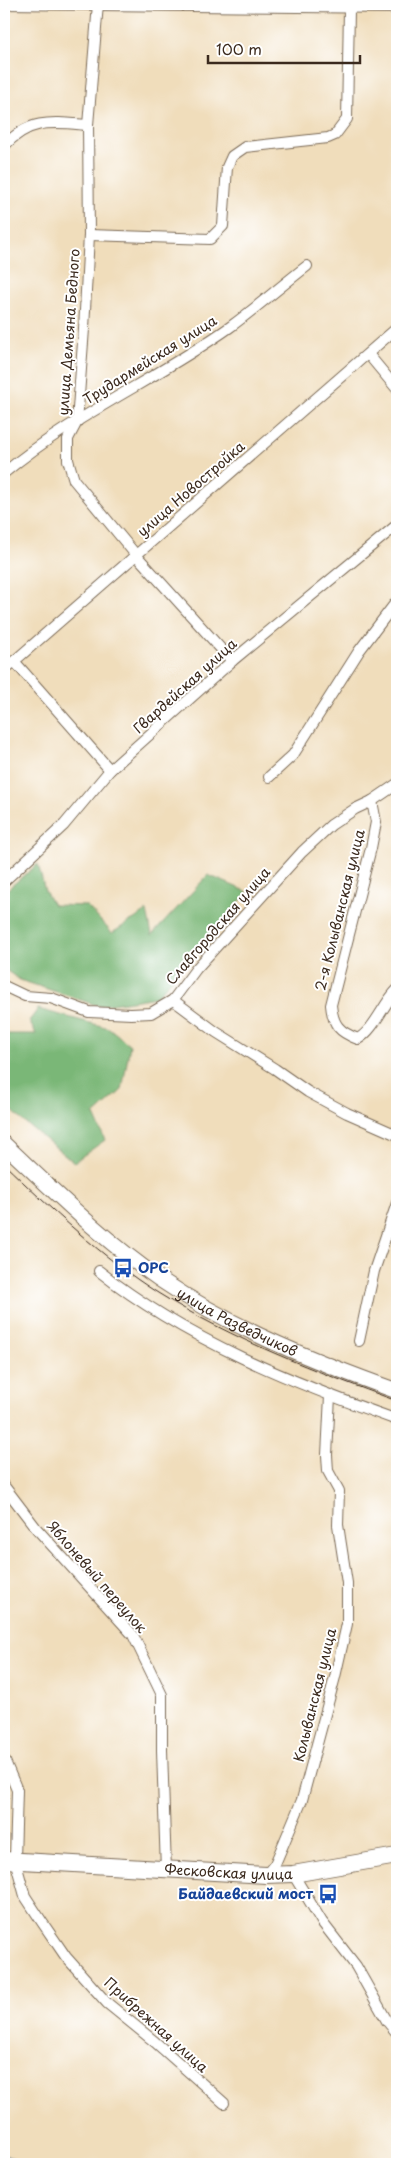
<svg xmlns="http://www.w3.org/2000/svg" width="401" height="2168" font-family="'Playpen Sans',sans-serif">
<rect width="100%" height="100%" fill="#fff"/>
<filter id="ink" filterUnits="userSpaceOnUse"><feTurbulence type="fractalNoise" baseFrequency=".02" numOctaves="2"/><feDisplacementMap in="SourceGraphic" scale="10" xChannelSelector="R" yChannelSelector="G"/><feConvolveMatrix kernelMatrix="1 2 1 2 8 2 1 2 1" color-interpolation-filters="sRGB"/></filter>
<filter id="wash" filterUnits="userSpaceOnUse"><feTurbulence type="fractalNoise" baseFrequency=".0096" numOctaves="4" result="noise"/><feDisplacementMap in="SourceGraphic" scale="20" xChannelSelector="R" yChannelSelector="G"/><feGaussianBlur stdDeviation="1.12" result="paint"/><feColorMatrix in="noise" values="0 0 0 0 0 0 0 0 0 0 0 0 0 0 0 0 0 1.4 0 .05"/><feComposite in="paint" operator="in"/></filter>
<g filter="url(#wash)">
<rect width="100%" height="100%" fill="#f0ddbb"/>
<g fill="#7ab777" stroke="#5a704a">
<path d="M38,864l7,27 8,14 34,1 25,27 35,-22 5,24 56,-60 40,17 -92,105 -57,9 -79,-26 -16,-11v-77z"/>
<path d="M38,1009l71,19 21,17 -8,45 -28,25 11,25 -31,22 -50,-40 -20,-19v-67l3,-2h29l-7,-13z"/>
</g>
<path fill="#52a6ce" stroke="#466876" d="M4,2155l25,9h-25z"/>
</g>
<g filter="url(#ink)">
<g fill="none" stroke-linecap="round" stroke-linejoin="round">
<defs>
<g id="street">
<path d="M4,4l393,4"/>
<path d="M98,4l-10,121 1,110 -5,94 -7,93 -9,17v21l6,20 62,75 96,106"/>
<path d="M4,146c26,-28 48,-24 84,-21"/>
<path d="M89,235l121,4 13,-13 4,-59 5,-11 13,-9 83,-9 7,-3 12,-16 2,-110"/>
<path d="M368,354l29,35"/>
<path d="M4,473c69,-58 153,-94 226,-146 26,-19 51,-41 77,-61"/>
<path d="M14,661l96,109"/>
<path d="M4,670l393,-342"/>
<path d="M269,777l24,-22 66,-104 38,-50"/>
<path d="M372,801l4,21 -5,26 -40,157c2,20 8,27 27,34 17,-10 25,-35 39,-49"/>
<path d="M4,881l60,-56 46,-55 122,-109 165,-136"/>
<path d="M4,986l21,10 26,2 38,14 42,2 20,-1 22,-13 23,-31 106,-117 29,-27 24,-16 17,-8 25,-17"/>
<path d="M173,1000l43,32 59,37 33,23 39,21 50,22"/>
<path d="M99,1271c87,69 194,112 298,149"/>
<path d="M359,1341l15,-70 23,-68"/>
<path d="M4,1486l32,42 97,107 29,60v55l4,120"/>
<path d="M4,1759l13,31 -2,70 10,36 17,26 24,35 41,46 48,39 69,61"/>
<path d="M293,1874l29,48 34,44 31,55 10,12"/>
<path d="M266,1875l9,-11 27,-64 33,-123 12,-53v-41l-9,-58 1,-34 -11,-20 -1,-16 3,-59"/>
</g>
<g id="secondary">
<path id="s1" d="M4,1144c50,47 100,97 157,136 72,49 155,82 236,111"/>
</g>
<g id="primary">
<path id="s2" d="M4,1860l262,15 27,-1 104,-18"/>
</g>
</defs>
<use href="#street" stroke="#7a6955" stroke-width="12"/>
<use href="#secondary" stroke="#7a6955" stroke-width="17"/>
<use href="#primary" stroke="#7a6955" stroke-width="18"/>
<use href="#street" stroke="#fff" stroke-width="10"/>
<use href="#secondary" stroke="#fff" stroke-width="15"/>
<use href="#primary" stroke="#fff" stroke-width="16"/>
<path stroke="#3b2a1e" stroke-width="1" d="M4,1164c45,43 101,96 154,129 75,47 157,78 239,108"/>
</g>
</g>
<defs>
<symbol id="bus-bare" viewBox="-9 -9 18 18"><path d="M-5-6H5V4H4V6H2V4H-2V6H-4V4H-5ZM-3.5-4V0h7V-4ZM-3.5 1.2v1.5H-2V1.2ZM2 1.2v1.5H3.5V1.2Z" fill="#1a4fb4" stroke="#fff" stroke-width="2.5" paint-order="stroke"/></symbol>
</defs>
<g fill-rule="evenodd">
<use href="#bus-bare" x="109" y="1254" width="28" height="28"/>
<use href="#bus-bare" x="314" y="1880" width="28" height="28"/>
</g>
<g text-anchor="middle" stroke-width="4" stroke-linejoin="round" paint-order="stroke">
<g font-size="14" fill="#3b2a1e" stroke="#fff">
<text transform="translate(69 332) rotate(-86)" y="5">улица Демьяна Бедного</text>
<text transform="translate(150 360) rotate(-32)" y="5">Трудармейская улица</text>
<text transform="translate(191 489) rotate(-41)" y="5">улица Новостройка</text>
<text transform="translate(185 686) rotate(-42)" y="5">Гвардейская улица</text>
<text transform="translate(340 910) rotate(-76)" y="5">2-я Колыванская улица</text>
<text transform="translate(218 926) rotate(-49)" y="5">Славгородская улица</text>
<text dy="5" stroke="none"><textPath href="#s1" startOffset="295">улица Разведчиков</textPath></text>
<text transform="translate(97 1577) rotate(49)" y="5">Яблоневый переулок</text>
<text transform="translate(315 1695) rotate(-76)" y="5">Колыванская улица</text>
<text dy="5" stroke="none"><textPath href="#s2" startOffset="225">Фесковская улица</textPath></text>
<text transform="translate(156 2025) rotate(42)" y="5">Прибрежная улица</text>
</g>
<g font-size="14" font-weight="bold" fill="#164399" stroke="#fff" text-anchor="start">
<text x="138" y="1273">ОРС</text>
<text x="313" y="1899" text-anchor="end">Байдаевский мост</text>
</g>
</g>
<rect width="401" height="2168" fill="none" stroke="#fff" stroke-width="20"/>
<path d="M208 55v8h152v-8" fill="none" stroke="#3b2a1e" stroke-width="2.5"/>
<text x="216" y="55" font-size="15" fill="#3b2a1e" stroke="#ffffff" stroke-width="4" paint-order="stroke">100 m</text>
</svg>
